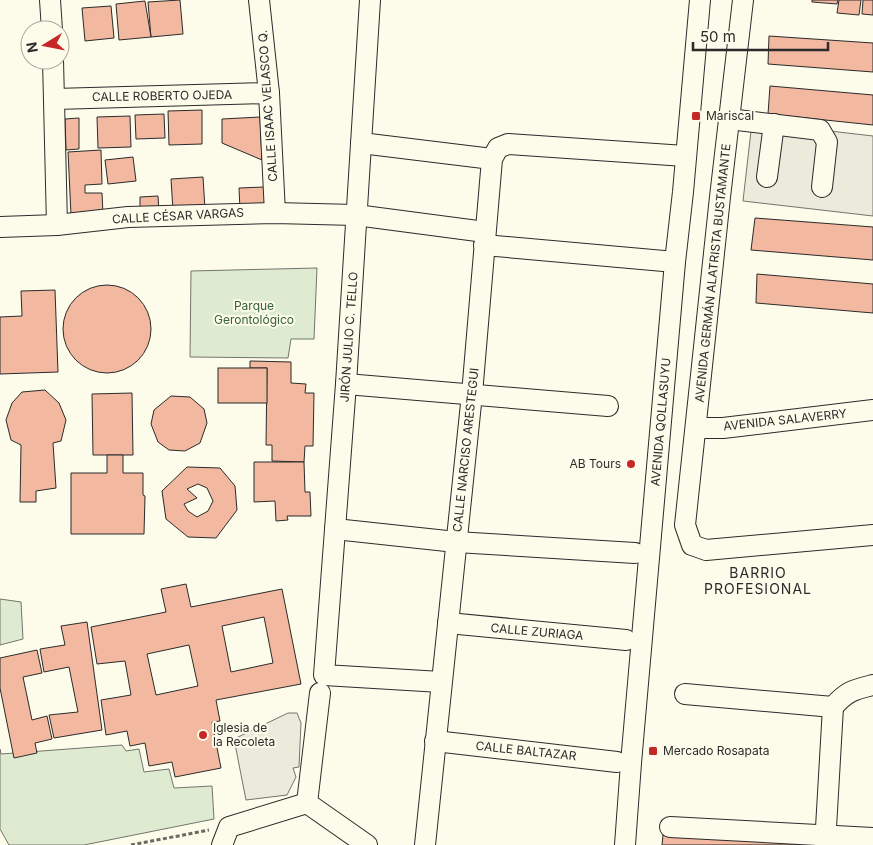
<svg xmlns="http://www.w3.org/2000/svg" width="873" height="845" font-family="Inter,sans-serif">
<rect width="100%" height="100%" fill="#fdfbea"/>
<g fill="#deebd1" stroke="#74746e">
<path d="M317,268l-3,71h-23l-3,19 -98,-1 1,-86z"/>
<path d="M0,599l21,3 2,37 -23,6z"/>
<path d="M122,745l4,6 13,-2 5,23 25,-3 5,19 38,-2 2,33 -130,26h-75l-9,-16v-80l1,5z"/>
</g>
<g fill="#eceadb" stroke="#74746e">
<path d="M752,122l121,14v80l-130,-15z"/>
<path d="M288,713h9l4,10 -2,44 -6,1 3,9 -9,18 -41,5 -12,-61z"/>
</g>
<g fill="#f2b8a0" stroke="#2b2b2b" fill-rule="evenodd">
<path d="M180,0l3,34 -32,3 -3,-35z"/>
<path d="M812,0h26l-1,4 -25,-2z"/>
<path d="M839,0h22l-2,15 -22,-2z"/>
<path d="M863,0h10v15l-11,-1z"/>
<path d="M145,1l6,36 -32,3 -3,-36z"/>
<path d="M111,6l3,32 -29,3 -3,-33z"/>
<path d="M769,36l104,7v29l-105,-8z"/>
<path d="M770,86l103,9v30l-105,-11z"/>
<path d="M202,110v34l-33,1 -1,-34z"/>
<path d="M164,114l1,24 -29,1 -1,-24z"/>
<path d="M130,116l1,31 -33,1 -1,-31z"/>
<path d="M260,117l2,43 -40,-17v-24z"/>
<path d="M79,118v31l-13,1 -1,-31z"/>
<path d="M101,150l1,34 -17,1v8h17l1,21 -32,1 -3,-63z"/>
<path d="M133,157l3,24 -28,3 -3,-24z"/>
<path d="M203,177l2,32 -32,2 -2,-32z"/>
<path d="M264,187l1,22 -25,1 -1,-22z"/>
<path d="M158,196l1,16h-19v-15z"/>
<path d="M755,218l118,9v33l-122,-10z"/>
<path d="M757,274l116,10v29l-117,-10z"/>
<circle cx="107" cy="329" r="44"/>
<path d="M55,290l3,82 -58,2v-57l22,-1 -1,-25z"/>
<path d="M250,361l41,1v21l15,1 -1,9h9l-1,53h-8l-1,16 -32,-1v-16h-6l1,-77h-17z"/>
<rect x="218" y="368" width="49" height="35"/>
<path d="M45,390l14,13 7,17 -5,21 -8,2 3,45 -20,3v11h-16l1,-57 -10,-5 -5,-20 6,-17 10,-11z"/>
<path d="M132,393l1,62h-40l-1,-61z"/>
<path d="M171,396l19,1 14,12 3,14 -7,20 -15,8 -16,-1 -11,-8 -7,-18 3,-14z"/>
<path d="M107,455h16v18h20v22l2,1 -1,38h-73v-61h36z"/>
<path d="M254,462h50l1,30h5l1,24h-24l1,4 -12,1 -1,-20 -21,1z"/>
<path d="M187,467l33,1 15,18 2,24 -21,28 -28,-1 -22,-18 -4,-28zM198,484l9,4 6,13 -5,10 -11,6 -9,-6 -4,-7 13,-6 -10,-9z"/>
<path d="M186,584l5,23 91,-18 19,95 -85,16 4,21 -8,1 9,46 -46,9 -3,-15 -23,4 -4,-23 -15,3 -3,-15 -21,4 -5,-35 30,-5 -6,-34 -28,3 -6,-37 75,-15 -5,-23zM264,617l9,46 -42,9 -9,-46zM189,645l9,41 -42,9 -9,-41z"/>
<path d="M87,622l15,108 -48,8 -5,-23 29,-3 -9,-45 -25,5 -4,-23 25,-4 -4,-19z"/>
<path d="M37,650l5,23 -19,4 9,43 15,-4 5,23 -17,4 2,10 -23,5 -14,-70v-30z"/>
<path d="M663,835l139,8 -1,2h-139z"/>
</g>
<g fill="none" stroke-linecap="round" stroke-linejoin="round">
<defs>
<g id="minor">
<path d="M50,0l2,30"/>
<path d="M259,0l10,93 6,120"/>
<path d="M370,0l-24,384 -22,291 117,7"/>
<path d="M743,0l-23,197 -35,328 7,20 14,5 167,-15"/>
<path d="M53,60l4,165"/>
<path d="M55,99l214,-6"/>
<path d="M729,119l91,11 7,12 -5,45"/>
<path d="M361,143l131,16"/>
<path d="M767,177l7,-53"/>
<path d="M0,227l57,-2 71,-8 147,-4 81,2 129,17"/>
<path d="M484,245l191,17"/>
<path d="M346,384l262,22"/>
<path d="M696,428h27l150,-18"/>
<path d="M335,529l121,13 179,11"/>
<path d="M448,623l178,17"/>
<path d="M685,694l148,13"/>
<path d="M833,707c14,-16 20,-17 40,-22"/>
<path d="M435,741l182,21"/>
<path d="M307,803l13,-110"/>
<path d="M307,803l60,42"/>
<path d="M670,827l203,11"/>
<path d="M222,845l7,-18 78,-24"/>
<path d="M425,845l47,-451 20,-235 6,-11 10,-4 177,12"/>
<path d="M625,845l6,-82 44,-501 8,-70 17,-192"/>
<path d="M825,845l8,-138"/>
</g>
</defs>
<use href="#minor" stroke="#2b2b2b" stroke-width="22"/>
<path stroke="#6a6964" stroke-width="3" stroke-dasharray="4 2.5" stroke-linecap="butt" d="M131,845l78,-15"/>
<use href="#minor" stroke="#fdfbea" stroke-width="20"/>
</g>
<g fill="#c62828" stroke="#fdfbea" stroke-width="2">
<rect x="691" y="111" width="10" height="10" rx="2.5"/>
<circle cx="631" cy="464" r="5"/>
<circle cx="203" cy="735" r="5"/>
<rect x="648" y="746" width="10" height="10" rx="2.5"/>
</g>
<g text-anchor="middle" stroke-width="4" stroke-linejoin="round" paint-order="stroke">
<g font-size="12" fill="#2b2b2b" stroke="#fdfbea">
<text transform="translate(162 96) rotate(-1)" y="4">CALLE ROBERTO OJEDA</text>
<text transform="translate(268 106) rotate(-94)" y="4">CALLE ISAAC VELASCO Q.</text>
<text transform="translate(178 216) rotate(-3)" y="4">CALLE CÉSAR VARGAS</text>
<text transform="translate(713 273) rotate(-84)" y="4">AVENIDA GERMÁN ALATRISTA BUSTAMANTE</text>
<text transform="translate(349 337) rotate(-86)" y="4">JIRÓN JULIO C. TELLO</text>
<text transform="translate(785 420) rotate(-6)" y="4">AVENIDA SALAVERRY</text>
<text transform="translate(661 422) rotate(-85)" y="4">AVENIDA QOLLASUYU</text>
<text transform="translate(466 450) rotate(-84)" y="4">CALLE NARCISO ARESTEGUI</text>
<text transform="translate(537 632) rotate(5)" y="4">CALLE ZURIAGA</text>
<text transform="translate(526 751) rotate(6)" y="4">CALLE BALTAZAR</text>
</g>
<g font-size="12" fill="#2b2b2b" stroke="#fdfbea" text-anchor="start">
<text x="706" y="120">Mariscal</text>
<text x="621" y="468" text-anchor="end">AB Tours</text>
<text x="213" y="732">Iglesia de<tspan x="213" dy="14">la Recoleta</tspan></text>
<text x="663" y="755">Mercado Rosapata</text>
</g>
<g font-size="12" fill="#34623c" stroke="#fdfbea">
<text x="254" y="310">Parque<tspan x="254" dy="14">Gerontológico</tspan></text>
</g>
<g font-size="14" letter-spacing="1" fill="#2b2b2b" stroke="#fdfbea">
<text x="758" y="578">BARRIO<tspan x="758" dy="16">PROFESIONAL</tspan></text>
</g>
</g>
<g transform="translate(45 45) rotate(260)"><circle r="24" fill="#fdfbea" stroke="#a9a89e"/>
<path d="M0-4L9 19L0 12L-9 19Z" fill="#c62828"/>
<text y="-8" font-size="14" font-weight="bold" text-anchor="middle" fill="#2b2b2b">N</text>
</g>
<path d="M693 42v8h135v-8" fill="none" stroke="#2b2b2b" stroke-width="2.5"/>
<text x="700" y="42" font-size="15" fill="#2b2b2b" stroke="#fdfbea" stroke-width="4" paint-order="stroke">50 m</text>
</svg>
